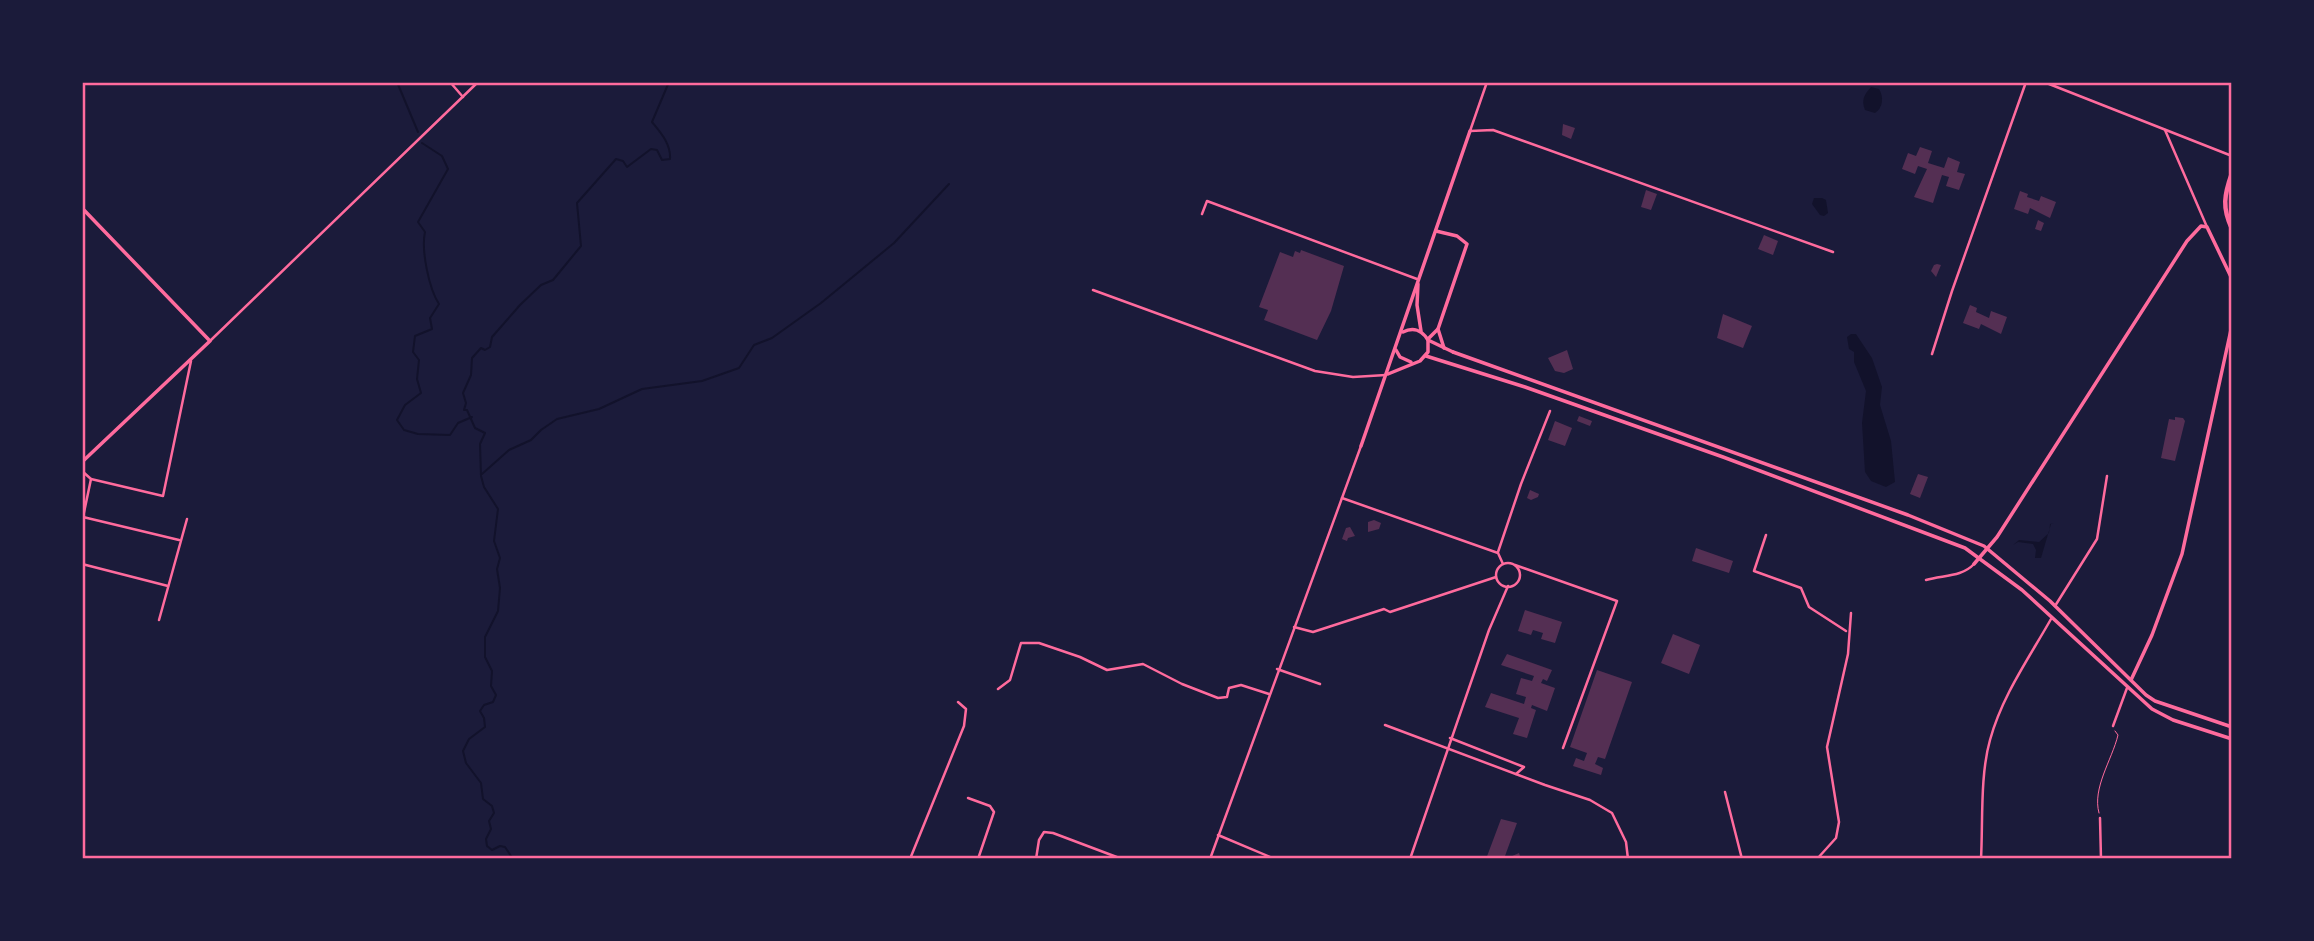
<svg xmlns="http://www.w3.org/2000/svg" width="2314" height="941" font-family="Raleway,sans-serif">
<rect width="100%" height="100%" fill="#1b1b3a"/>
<g fill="#12122b">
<path d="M1871,87l8,2c5,8 4,19 -4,24l-10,-3c-4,-10 -1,-15 6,-23z"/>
<path d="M1814,198h8l4,2 2,13 -4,3 -4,-1 -8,-11z"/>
<path d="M1851,334h5l16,24 10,29 -2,18 11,36 4,41 -9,5 -15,-6 -6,-9 -3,-49 4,-32 -12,-29v-10l-5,-3 -2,-12z"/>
<path d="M2054,523l-3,1 -10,34h-6l1,-8 -3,-6 -15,-2 -5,3 6,-5 20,2 10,-9 1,-9z"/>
</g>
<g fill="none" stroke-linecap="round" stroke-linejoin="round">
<g stroke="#12122b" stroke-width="2">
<path d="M397,82l21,50"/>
<path d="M422,143l20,13 6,13 -30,53 7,10c-4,18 4,57 14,72l-9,14 2,11 -17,7 -2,16 6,8 -2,19 4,14 -16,12 -8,15 7,10 14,4 32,1 8,-12 14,-6"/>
<path d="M482,474l27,-24 22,-10 10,-10 16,-11 42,-10 43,-20 60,-8 37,-13 15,-23 18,-7 49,-35 73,-60 55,-59"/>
<path d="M513,859l-8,-12 -5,-1 -8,4 -5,-4 -1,-7 5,-10 -2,-8 5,-8 -2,-7 -9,-7 -2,-16 -15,-20 -3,-12 6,-12 16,-12 -1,-9 -4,-7 4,-6 9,-3 3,-7 -5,-9 1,-15 -7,-14v-20l13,-26 2,-23 -3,-19 3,-11 -6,-17 4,-32 -14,-22 -3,-11 -1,-32 5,-11 -10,-5 -8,-18h-3l2,-7 -3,-10 8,-18 1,-17 9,-10 4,2 5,-3 2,-10 28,-32 21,-20 12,-5 28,-34 -4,-43 39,-44 7,2 4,6 24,-18 6,1 5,10 8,-1c1,-15 -9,-26 -18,-37l17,-40"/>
</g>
</g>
<g fill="#542f53">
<path d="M1563,124l12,4 -4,11 -9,-4z"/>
<path d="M1920,147l12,4 -4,12 16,5 4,-11 12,5 -3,10 8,2 -6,16 -13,-4 3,-9 -7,-2 -9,28 -19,-6 13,-28 -9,-3 -3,8 -13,-5 6,-16 8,3z"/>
<path d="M1646,190l11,4 -6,16 -10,-3z"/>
<path d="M2020,191l8,3 -1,3 12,4 2,-5 15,6 -6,16 -20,-10 -2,6 -14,-5z"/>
<path d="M2038,220l6,3 -3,8 -6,-2z"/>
<path d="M1764,235l14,6 -5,14 -15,-6z"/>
<path d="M1301,250l43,16 -13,45 -14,29 -53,-20 4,-10 -9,-3 21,-55 13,5 2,-6 5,2z"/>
<path d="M1937,264l4,1 -5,12 -5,-6 3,-6z"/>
<path d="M1970,305l7,3 -1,4 13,6 2,-7 16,6 -6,17 -20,-10 -2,5 -16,-6z"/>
<path d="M1723,314l29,12 -9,22 -26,-10z"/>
<path d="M1567,350l6,19 -9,4 -9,-2 -7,-13z"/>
<path d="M1579,416l13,5 -2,5 -13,-5z"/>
<path d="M2175,417l8,1 2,3 -10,40 -14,-3 8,-39 6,1z"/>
<path d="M1555,421l17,7 -7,18 -17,-6z"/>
<path d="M1918,474l10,3 -8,21 -10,-4z"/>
<path d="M1530,490l9,4 -1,3 -7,3 -4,-2z"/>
<path d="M1374,520l7,3 -2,6 -11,3v-10z"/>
<path d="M1350,527l5,9 -7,2 -1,3 -5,-2 4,-11z"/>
<path d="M1696,548l37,13 -4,12 -37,-12z"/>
<path d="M1525,610l37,12 -7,21 -14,-4 2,-6 -10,-3 -2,5 -13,-4z"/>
<path d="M1673,634l27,11 -11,29 -28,-11z"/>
<path d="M1507,654l45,16 -5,11 -4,-2 -2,4 14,5 -8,23 -15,-6 -1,3 5,2 -9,28 -14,-4 6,-16 -34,-11 6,-14 33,11 2,-7 -10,-3 5,-16 11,3 2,-5 -33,-11z"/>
<path d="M1597,670l35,12 -27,77 -7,-2 -3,7 8,4 -2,7 -28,-9 3,-8 8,3 3,-8 -17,-6z"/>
<path d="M1501,819l16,4 -12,33 5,1 9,-4 2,6h-35z"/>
</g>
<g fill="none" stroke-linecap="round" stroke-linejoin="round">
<path stroke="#ff6b9d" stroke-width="1" d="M2099,813c-7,-25 13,-53 19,-78l-3,-4"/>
<g stroke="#ff6b9d" stroke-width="2.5">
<path d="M450,82l13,15"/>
<path d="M1487,82l-17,49 23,-1 340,122"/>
<path d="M2044,82l188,74"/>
<path d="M2165,130l42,97"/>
<path d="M1202,214l5,-13 210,78"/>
<path d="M1093,290l222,81 38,6 33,-2"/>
<path d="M211,340l267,-258"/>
<path d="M1932,354l20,-63 74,-209"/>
<path d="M82,471l9,8 72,17 28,-135"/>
<path d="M1342,498l156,55 5,11"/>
<path d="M83,517l96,23"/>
<path d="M82,522l9,-43"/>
<path d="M1766,535l-12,36 47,17 8,19 37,24"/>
<path d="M1498,552l23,-68 29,-73"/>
<circle cx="1508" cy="575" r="12"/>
<path d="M82,564l86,22"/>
<path d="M1515,565l102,36 -54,147"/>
<path d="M1926,580c17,-5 36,-3 48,-16"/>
<path d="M2055,606l42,-67 10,-63"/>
<path d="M159,620l28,-101"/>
<path d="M1294,627l19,5 71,-23 6,3 106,-35"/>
<path d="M1277,669l43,15"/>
<path d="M998,689l12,-9 11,-37h18l41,14 27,13 36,-6 39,20 36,14 9,-1 2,-9 12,-3 28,9"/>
<path d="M1385,725l160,60 45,15 22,13 14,29 2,17"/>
<path d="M2113,726l14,-38"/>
<path d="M1450,738l74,29 -8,7"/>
<path d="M1725,792l17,67"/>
<path d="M968,798l22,8 4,6 -16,47"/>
<path d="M2100,818l1,41"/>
<path d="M1218,835l57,24"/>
<path d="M910,859l54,-133 2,-17 -8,-7"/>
<path d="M1036,859l3,-19 5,-8 9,1 69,26"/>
<path d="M1210,859l151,-413"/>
<path d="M1410,859l79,-229 19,-44"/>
<path d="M1817,859l19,-21 3,-16 -12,-75 21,-93 3,-41"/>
<path d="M1981,859c2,-37 -1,-84 9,-119 12,-44 39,-82 61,-121"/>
</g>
<g stroke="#ff6b9d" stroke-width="3.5">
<path d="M82,208l128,133 -128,121"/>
<path d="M1436,231l21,5 10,8 -29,85 6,19"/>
<path d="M1418,284l-1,21 4,26"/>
<path d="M1428,339l10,-10"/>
<path d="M1428,340l25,12"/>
<path d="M1396,350l4,7 11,5"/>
<path d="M1388,374l32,-13 8,-9v-12c-6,-10 -15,-13 -25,-8"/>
<path d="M1361,446l109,-315"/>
<path d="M1974,564l23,-27 190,-296 14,-15 6,1 25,52"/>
<path d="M2131,680l21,-45 30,-81 50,-229"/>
</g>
<g stroke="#ff6b9d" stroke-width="3.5">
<path d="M1453,352l455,163 76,31 66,55 96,94 9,6 77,26"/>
<path d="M1426,356l99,31 198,70 242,91 57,42 130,119 21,11 59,19"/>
</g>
<path stroke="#ff6b9d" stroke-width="4.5" d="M2232,173c-8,22 -10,35 0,56"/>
</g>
<rect width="2314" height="941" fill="none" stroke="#1b1b3a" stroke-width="168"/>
<rect x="84" y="84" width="2146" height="773" fill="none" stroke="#ff6b9d" stroke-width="2.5"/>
</svg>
